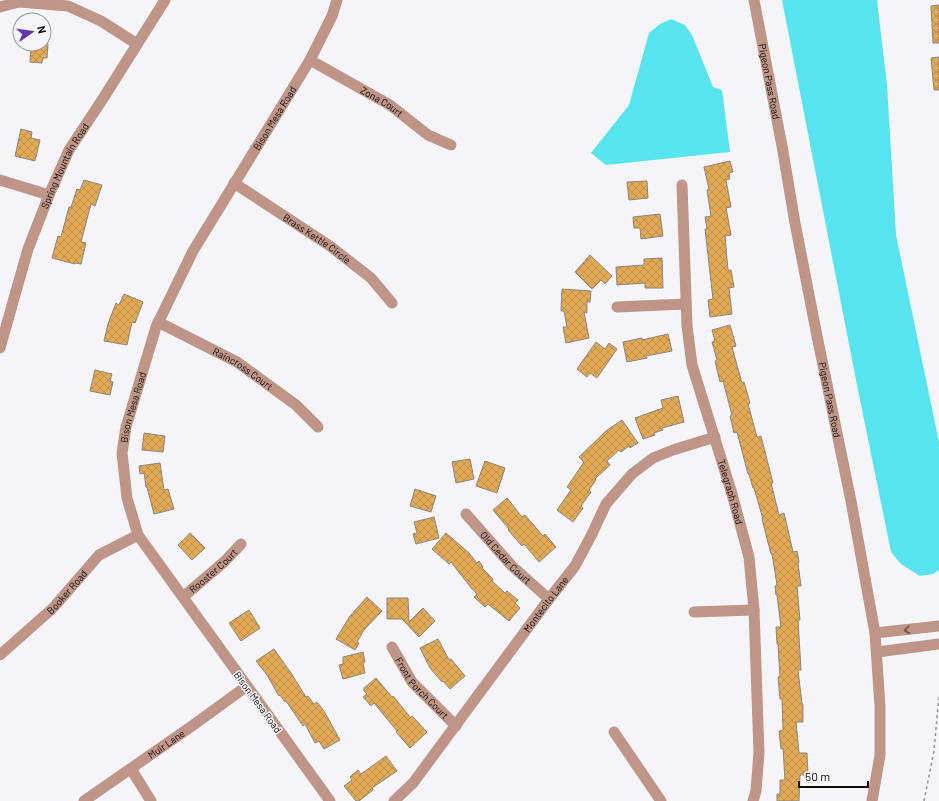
<svg xmlns="http://www.w3.org/2000/svg" width="939" height="801" font-family="Barlow,sans-serif">
<defs>
<pattern id="building-cross-hatch" width="8" height="8" patternUnits="userSpaceOnUse"><rect width="8" height="8" fill="#e1a954"/><path d="M0 0l8 8M0 8l8-8" fill="none" stroke="#c09048"/></pattern>
</defs>
<rect width="100%" height="100%" fill="#f5f5f9"/>
<g fill="#56e5ee">
<path d="M782,0h95l10,85 9,150 43,207v128l-6,4 -13,2 -19,-12 -10,-12 -35,-172z"/>
<path d="M671,19l14,6 7,10 21,52 9,3 8,62 -124,13 -15,-12 38,-48 20,-72 11,-9z"/>
</g>
<g fill="url(#building-cross-hatch)" stroke="#888683">
<path d="M939,5v38h-6l-2,-37z"/>
<path d="M31,44h17l-1,14h-4l-1,5 -12,-1z"/>
<path d="M939,57v33h-5l-3,-32z"/>
<path d="M21,129l11,3 -1,6 9,2 -5,21 -20,-5z"/>
<path d="M730,161l3,11 -4,1 1,6 -4,1 5,27 -5,1 5,27 -6,1 3,34h3l3,17 -5,1 3,26 -22,3 -2,-17 5,-1 -8,-70h2l-2,-12 6,-1 -4,-26 2,-1 -5,-22z"/>
<path d="M84,180l18,5 -7,21 -4,-2 -10,38 5,1 -5,21 -6,-1v1l-23,-6 6,-22 3,1 8,-30h2l6,-18 3,1z"/>
<path d="M647,181l1,17 -19,2 -2,-18z"/>
<path d="M660,214l3,22 -22,3 -1,-11h-6l-1,-11z"/>
<path d="M590,255l22,21 -7,8 -4,-4 -9,9 -17,-17z"/>
<path d="M662,258l1,30h-18v-5l-28,2 -1,-18 28,-2v-6z"/>
<path d="M562,289l29,2 -1,11h-3v11l-3,-1 5,26 -23,5 -3,-16h4l-3,-16h-3z"/>
<path d="M124,294l19,8 -8,21 -3,-1 -5,23 -23,-4 4,-17 8,-21 3,2z"/>
<path d="M730,325l6,21 -4,1 10,36 2,-1 6,21 -2,1 9,33 4,-1 12,47h-2l8,32 5,-2 9,39 4,-1 2,11 -1,1 3,23h-4l3,34h-2l3,50h-3l4,34h1v18h-7l3,31h8l1,22h-8l-1,26h-22v-7h3v-14h5l-2,-32 -2,1 -2,-18 4,-1 -1,-31h-2l-2,-22h2l-2,-33h-1l-1,-17h5l-4,-32h-1l-1,-9 2,-1 -2,-13 -3,-18h-1l-9,-35h1l-9,-31h-1l-4,-14h-1l-11,-42 -3,1 -4,-17 2,-1 -9,-34 -3,1 -5,-21 2,-1 -5,-18 3,-1 -3,-11z"/>
<path d="M668,334l4,17 -26,5 1,2 -20,4 -4,-20 19,-4v2z"/>
<path d="M596,342l9,7 4,-6 8,6 -20,29 -7,-5 -3,4 -10,-8z"/>
<path d="M95,370l17,4 -2,7 3,1 -3,13 -20,-4z"/>
<path d="M678,396l6,26 -22,6 1,2 -9,3 1,2 -12,4 -8,-21 28,-10 -2,-8z"/>
<path d="M622,420l16,23 -8,5 -1,-2 -8,6 -2,-2 -12,11 3,4 -15,14 1,1 -7,10 2,2 -10,14 2,2 -10,14 -16,-12 14,-20 -4,-3 17,-25 -5,-5 27,-26z"/>
<path d="M144,433l21,3 -2,16 -21,-2z"/>
<path d="M470,459l4,20 -18,4 -4,-21z"/>
<path d="M485,461l20,7 -8,25 -21,-7z"/>
<path d="M160,463l4,27 4,-1 6,20 -20,5 -7,-27h-1l-2,-14 -4,1 -1,-8z"/>
<path d="M415,489l21,7 -5,16 -21,-6z"/>
<path d="M507,498l15,19 3,-2 18,21 2,-2 11,13 -17,15 -15,-18 -2,2 -14,-16 1,-1 -16,-19z"/>
<path d="M434,517l5,21 -23,6 -3,-10 4,-1 -3,-11z"/>
<path d="M190,533l15,15 -13,12 -14,-15z"/>
<path d="M446,533l23,20 8,10 2,-2 4,6 -1,1 11,11 -1,2 13,12 2,-2 11,9 -3,3 5,5 -11,13 -21,-17 -3,3 -11,-10 3,-3 -5,-5 -21,-27 -2,2 -17,-15z"/>
<path d="M367,597l15,14 -18,19 -7,12 2,1 -4,7 -19,-11 14,-23z"/>
<path d="M387,598h21l1,24 14,-14 12,13 -16,16 -17,-18h-15z"/>
<path d="M249,610l11,18 -19,13 -12,-18z"/>
<path d="M438,639l11,21 2,-1 14,17 -15,13 -7,-8 -1,1 -12,-14 -10,-20z"/>
<path d="M274,649l17,24 15,24 2,-1 6,8 3,-2 7,9 16,29 -16,9 -5,-8 -4,2 -10,-19 -2,2 -17,-25 -1,1 -5,-7 -1,1 -12,-21 -11,-14z"/>
<path d="M363,652l2,10 -2,1 2,10 -22,6 -4,-14 4,-1v-7z"/>
<path d="M376,678l16,19 1,-1 18,22 1,-2 15,16 -17,16 -14,-16 1,-1 -23,-28 -3,3 -8,-9 4,-3 -3,-3v-3z"/>
<path d="M386,756l11,15 -25,17 1,2 -14,11h-3l-12,-15 8,-6 -2,-3 8,-7 3,4z"/>
</g>
<g fill="none" stroke-linecap="round" stroke-linejoin="round">
<path stroke="#939396" stroke-width="1.5" stroke-dasharray="3 3" stroke-linecap="butt" d="M924,801l10,-50 5,-56"/>
<g stroke="#be9586" stroke-width="11">
<path id="s1" d="M754,0l28,146 13,77 22,113 34,165 24,132 5,73v49l-8,46"/>
<path d="M0,7l19,-5 49,4 33,15 36,23"/>
<path id="s2" d="M310,60l80,45 38,30 23,10"/>
<path d="M0,180l49,15"/>
<path id="s3" d="M234,183l96,63 41,32 21,25"/>
<path id="s4" d="M682,185l5,141 5,39 40,129 17,63 5,53 5,142 -3,39 -3,10"/>
<path d="M617,307l69,-3"/>
<path id="s5" d="M158,322l79,40 59,43 22,22"/>
<path id="s6" d="M0,348l28,-99 21,-54 20,-45 35,-53 61,-97"/>
<path id="s7" d="M466,514l46,52 37,33"/>
<path id="s8" d="M183,597l41,-35 17,-18"/>
<path d="M694,612l60,-2"/>
<path d="M875,633l64,-7"/>
<path id="s9" d="M392,647l20,35 44,44"/>
<path d="M877,652l62,-8"/>
<path id="s10" d="M0,655l53,-47 46,-53 39,-20"/>
<path d="M614,732l47,69"/>
<path d="M131,769l20,32"/>
<path id="s11" d="M84,801l108,-75 55,-40"/>
<path id="s12" d="M330,801l-192,-266 -11,-37 -5,-45 4,-26 30,-100 37,-76 117,-191 22,-44 5,-16"/>
<path id="s13" d="M394,801l19,-18 136,-184 26,-33 16,-30 15,-32 26,-30 21,-16 20,-8 42,-13"/>
</g>
</g>
<defs><path id="oneway-chevron" d="M-2-3.5L2.5 0L-2 3.5" fill="none" stroke-width="1.6" stroke-linecap="round" stroke-linejoin="round"/></defs>
<use stroke="#64504a" href="#oneway-chevron" transform="translate(907 630) rotate(174)"/>
<g text-anchor="middle" stroke-width="3" stroke-linejoin="round" paint-order="stroke">
<g font-size="10" fill="#0b0c0d" stroke="#f5f5f9">
<text dy="4" stroke="none"><textPath href="#s1" startOffset="83">Pigeon Pass Road</textPath></text>
<text dy="4" stroke="none"><textPath href="#s2" startOffset="83">Zona Court</textPath></text>
<text dy="4" stroke="none"><textPath href="#s12" startOffset="783">Bison Mesa Road</textPath></text>
<text dy="4" stroke="none"><textPath href="#s6" startOffset="194">Spring Mountain Road</textPath></text>
<text dy="4" stroke="none"><textPath href="#s3" startOffset="100">Brass Kettle Circle</textPath></text>
<text dy="4" stroke="none"><textPath href="#s5" startOffset="97">Raincross Court</textPath></text>
<text dy="4" stroke="none"><textPath href="#s1" startOffset="407">Pigeon Pass Road</textPath></text>
<text dy="4" stroke="none"><textPath href="#s12" startOffset="459">Bison Mesa Road</textPath></text>
<text dy="4" stroke="none"><textPath href="#s4" startOffset="313">Telegraph Road</textPath></text>
<text dy="4" stroke="none"><textPath href="#s7" startOffset="59">Old Cedar Court</textPath></text>
<text dy="4" stroke="none"><textPath href="#s8" startOffset="40">Rooster Court</textPath></text>
<text dy="4" stroke="none"><textPath href="#s10" startOffset="92">Booker Road</textPath></text>
<text dy="4" stroke="none"><textPath href="#s13" startOffset="249">Montecito Lane</textPath></text>
<text dy="4" stroke="none"><textPath href="#s9" startOffset="51">Front Porch Court</textPath></text>
<text transform="translate(258 702) rotate(54)" y="4">Bison Mesa Road</text>
<text dy="4" stroke="none"><textPath href="#s11" startOffset="100">Muir Lane</textPath></text>
</g>
</g>
<g transform="translate(32 32) rotate(77)"><circle r="19" fill="#f5f5f9" stroke="#97989b"/>
<path d="M0-3L7 15L0 10L-7 15Z" fill="#6635ad"/>
<text y="-6" font-size="11" font-weight="bold" text-anchor="middle" fill="#0b0c0d">N</text>
</g>
<path d="M799 781v6h69v-6" fill="none" stroke="#0b0c0d" stroke-width="2"/>
<text x="805" y="781" font-size="12" fill="#0b0c0d" stroke="#f5f5f9" stroke-width="3" paint-order="stroke">50 m</text>
</svg>
